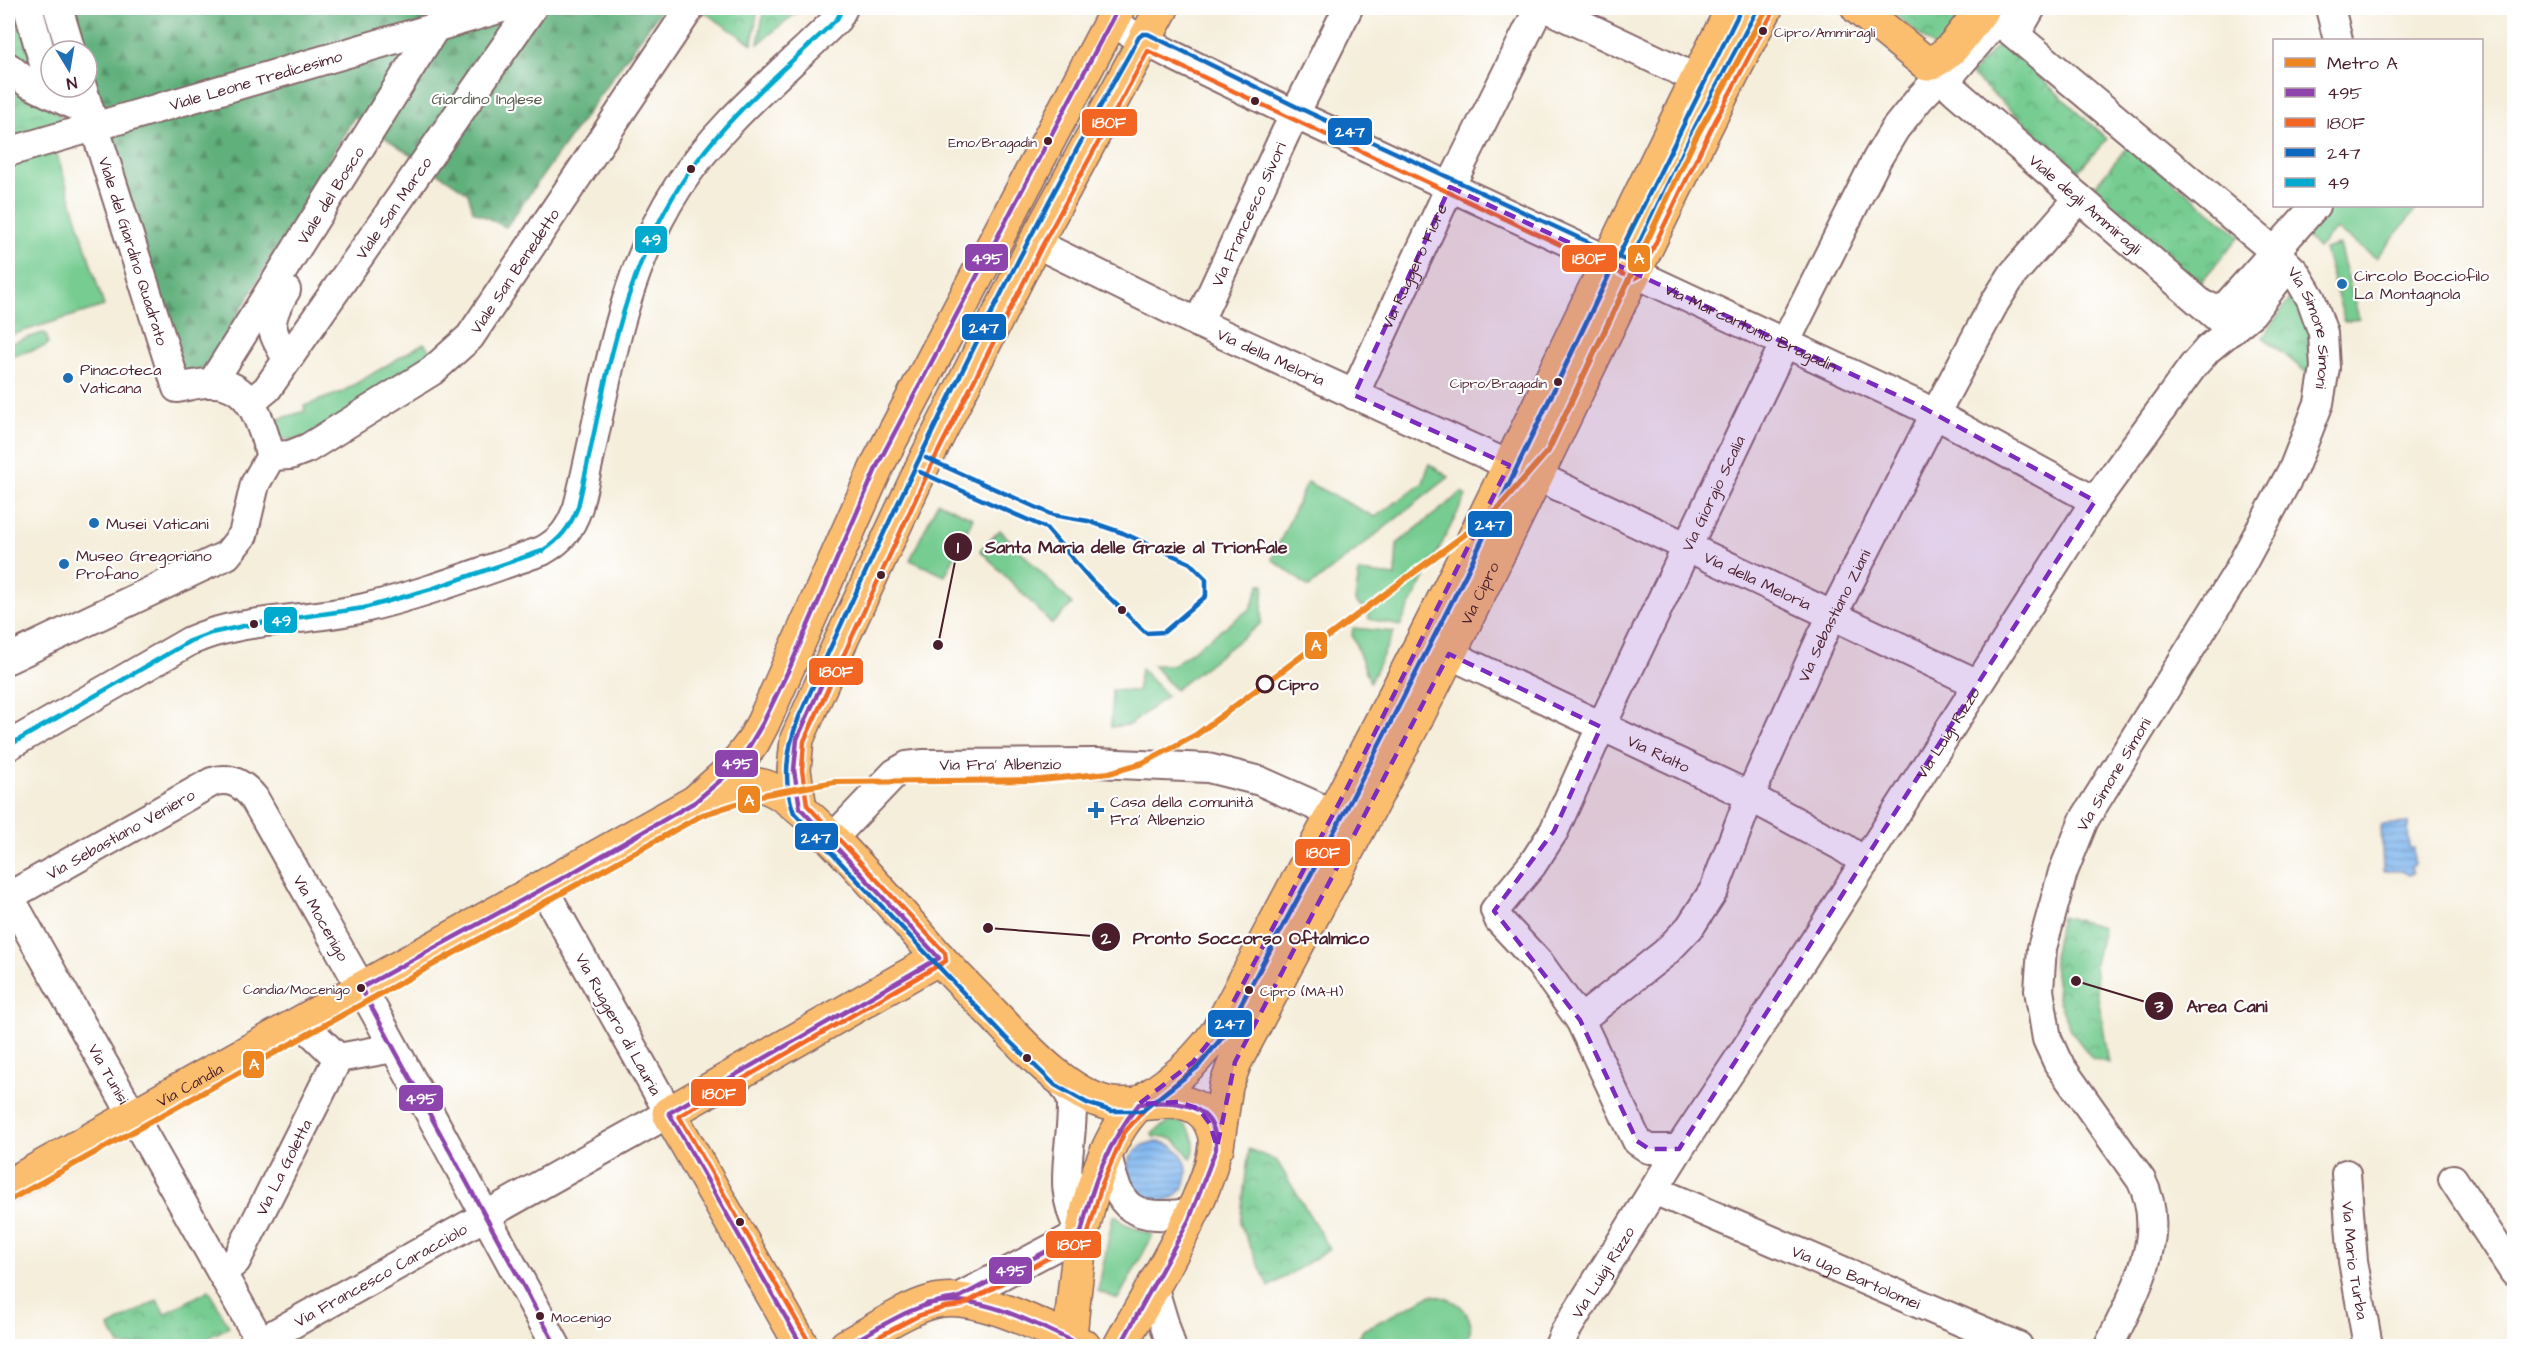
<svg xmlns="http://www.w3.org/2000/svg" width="2522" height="1354" font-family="'Architects Daughter',sans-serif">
<defs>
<pattern id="forest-firs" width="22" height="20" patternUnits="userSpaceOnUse" patternTransform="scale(1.5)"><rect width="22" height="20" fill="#60b07b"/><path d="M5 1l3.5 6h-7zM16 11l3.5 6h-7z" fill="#518f65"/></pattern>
<pattern id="park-crowns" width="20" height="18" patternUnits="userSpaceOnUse" patternTransform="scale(1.5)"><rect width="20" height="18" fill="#76cc91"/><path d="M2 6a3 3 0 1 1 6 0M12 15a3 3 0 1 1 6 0" fill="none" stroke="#63a577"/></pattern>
<pattern id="water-rules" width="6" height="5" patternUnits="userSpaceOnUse" patternTransform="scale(1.5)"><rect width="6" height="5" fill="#80b7ef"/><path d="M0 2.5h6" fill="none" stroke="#6b94c2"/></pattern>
</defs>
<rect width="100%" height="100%" fill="#fff"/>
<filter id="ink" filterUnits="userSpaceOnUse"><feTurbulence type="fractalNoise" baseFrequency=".0167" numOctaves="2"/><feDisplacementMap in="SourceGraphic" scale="12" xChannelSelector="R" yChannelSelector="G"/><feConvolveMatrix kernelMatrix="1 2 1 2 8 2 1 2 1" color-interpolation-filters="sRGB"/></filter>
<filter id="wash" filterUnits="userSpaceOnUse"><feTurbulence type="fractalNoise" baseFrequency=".008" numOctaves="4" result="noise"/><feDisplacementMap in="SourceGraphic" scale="24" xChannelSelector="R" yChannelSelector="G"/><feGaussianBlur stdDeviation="1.35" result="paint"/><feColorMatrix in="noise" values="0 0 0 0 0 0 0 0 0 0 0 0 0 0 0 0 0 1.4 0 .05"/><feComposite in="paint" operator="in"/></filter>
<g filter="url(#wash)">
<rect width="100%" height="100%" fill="#f5eedb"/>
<g fill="#76cc91" stroke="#60765e" stroke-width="1.5">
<path d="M55,148l49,158 -96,30v-173z"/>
<path d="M2324,206h95l-43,52 -40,-29 -18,19 -14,-14z"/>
<path d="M2339,245l20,73 -14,4 -21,-73z"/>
<path d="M43,333l3,1 2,8 -2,4 -38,11v-13z"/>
<path d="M424,343l8,10 -1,5 -122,80 -18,2 -15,-3 -7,-15 36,-11 -1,-5 38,-14z"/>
<path d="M1429,464l20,13 -140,110 -37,-28 35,-77 68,35 48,-34z"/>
<path d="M1462,492l4,4 -66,130 -31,-7 -2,-12 -7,-1 -5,-5 4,-29 36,4 2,-32z"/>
<path d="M938,502l35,16 -28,58 -35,-16z"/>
<path d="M1000,530l72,74 -20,20 -72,-74z"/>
<path d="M1260,584h4l-3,39 -86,67 -22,-25h20l78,-57z"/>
<path d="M1353,628l41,4 -24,50 -18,-47z"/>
<path d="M1141,669l26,27 -38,29 -18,2 1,-37 25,1z"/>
<path d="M1172,1121l9,1c12,9 17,23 10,37 -10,-14 -18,-25 -38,-22l-1,-3 8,-7z"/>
<path d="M1113,1216h4l6,7 30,12 -35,64 -20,-8z"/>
<path d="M1431,1295c28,3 51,22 33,51h-109l8,-16z"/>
</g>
<path fill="url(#forest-firs)" stroke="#556853" stroke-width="1.5" d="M67,8h595l-156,219 -33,-16 -5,-18 -114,-76 -148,252 -22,4 -97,-304v-18h-6z"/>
<g fill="url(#park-crowns)" stroke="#60765e" stroke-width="1.5">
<path d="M8,8h13l15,66 -28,-20z"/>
<path d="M698,8h60l-6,36z"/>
<path d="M764,8h38l-44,36z"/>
<path d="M1887,8h74l7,6 -30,36z"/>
<path d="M2001,41l106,98 -29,32 -107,-97z"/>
<path d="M8,79c14,9 51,28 55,43l-47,20 -8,-10z"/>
<path d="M2129,145l111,91 -41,48 -110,-91z"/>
<path d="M2294,293l14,23 4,61 -49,-40z"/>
<path d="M2061,916l42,11 -8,37 3,33 11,66 -17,-5 -22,-28 -12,-32 -5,-41z"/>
<path d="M1249,1149l28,12 53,88 -61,38 -29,-63z"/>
<path d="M209,1290l20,37 -36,19h-73l-11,-19 48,-27 8,14z"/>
</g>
<g fill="url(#water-rules)" stroke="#656b8d" stroke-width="1.5">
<path d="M2408,823l1,25h5v16l-3,3 2,6 -4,2 -5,-4h-21l-2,-46z"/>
<circle cx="1157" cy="1172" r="30"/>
</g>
</g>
<g filter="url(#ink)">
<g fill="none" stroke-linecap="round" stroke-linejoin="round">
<defs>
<g id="minor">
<path d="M28,8l18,63 3,22"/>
<path d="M58,8l13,43"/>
<path d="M1547,8l150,71"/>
<path id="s1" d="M1983,8l292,244 20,20 16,27 12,34 2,35 -6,35 -25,64 -58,108 -152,245 -21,52 -21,76 -3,42 8,49 11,24 83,117c29,56 -9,116 -32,166"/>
<path d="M2330,8l8,32"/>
<path id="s2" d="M1110,22l60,32 124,60 626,292 175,95"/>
<path d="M2016,34l15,-26"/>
<path id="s3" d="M1928,65l28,27 276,238"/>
<path d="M8,67l20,16 62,30"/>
<path id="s4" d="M82,87l95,301c12,-2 25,-6 37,-5 39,1 47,43 57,73"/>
<path id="s5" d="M8,152l494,-144"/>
<path id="s6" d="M1035,243l163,80 311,142"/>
<path d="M286,290c-20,32 -17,37 1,69"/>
<path d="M2207,307l12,1 8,-3 88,-99"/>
<path id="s7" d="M1198,323l87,-189 63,-126"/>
<path id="s8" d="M212,383l228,-363"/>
<path id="s9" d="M1354,395l96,-208 89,-179"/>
<path id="s10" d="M250,403l17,-14 265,-381"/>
<path id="s11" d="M271,456l19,-1 18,-7 124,-77 38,-34 220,-329"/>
<path id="s12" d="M1537,476l441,208"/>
<path id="s13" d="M1449,654l288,136 104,56 24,16"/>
<path d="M8,659l219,-104 16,-20 12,-51 16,-28"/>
<path d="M8,746l182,-105c54,-24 116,-19 174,-33 60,-14 119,-37 178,-57 20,-11 28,-22 36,-44 27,-107 38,-225 100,-320 42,-65 105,-114 159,-168l6,-11"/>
<path id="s14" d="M831,840l64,-67 12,-7 17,-2 172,-1 112,5 52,13 74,33"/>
<path id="s15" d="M9,896l254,450"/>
<path id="s16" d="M8,897l204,-115c18,-6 31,2 42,16l122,216 180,332"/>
<path id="s17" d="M1580,1020l85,-67 25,-26 24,-37 36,-94 72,-160 113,-222 60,-112 18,-28 66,-76"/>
<path d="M300,1021l38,37"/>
<path d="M338,1058l56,-10"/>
<path id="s18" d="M1679,1149h-30l-12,-8 -57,-121 -40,-56 -41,-44 -4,-10 37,-45 22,-34 47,-104 174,-364 102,-204 18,-30 25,-31 20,-21 13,-5 45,-53"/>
<path d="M1107,1152c10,59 27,70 86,60"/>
<path id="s19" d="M2346,1174l7,87 15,85"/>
<path d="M2453,1179l61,93"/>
<path id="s20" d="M1654,1190l364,156"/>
<path id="s21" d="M223,1272l13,-11 102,-203"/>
<path d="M1153,1286l18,60"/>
<path d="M958,1298l123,-65c-25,-45 -9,-80 -9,-127l-1,-9 -11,-18"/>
<path id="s22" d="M260,1342l409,-229 -126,-225"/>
<path id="s23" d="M1559,1346l6,-14 114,-183 73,-110 343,-538 98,-135 15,-17 44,-36 36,-47"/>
</g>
<g id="major">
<path d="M1858,8l69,56c25,-7 40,-37 56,-56"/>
<path d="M705,798c17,-6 39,-16 58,-12 40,9 142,134 174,170 18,20 38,39 57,59 29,30 71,78 113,88 37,9 92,-22 107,30 11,41 -73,172 -94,213"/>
<path d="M800,808l-6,-38 3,-31 37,-83 89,-191 112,-222 127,-235"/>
<path id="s24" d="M1217,1147l9,-61 9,-24c72,-137 146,-272 215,-410 107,-214 206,-432 316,-644"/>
<path id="s25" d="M8,1186l687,-384 38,-34 20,-26 10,-19 115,-259 240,-456"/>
<path d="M802,1346l-133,-233 270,-155"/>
<path d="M846,1346c25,-13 59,-37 86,-44 41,-13 114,27 152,44"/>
<path d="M1069,1346c7,-64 8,-112 30,-175 9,-24 20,-48 39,-66 9,-8 20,-14 30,-22 20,-15 36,-32 50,-52 81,-153 163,-305 240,-460 93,-187 180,-377 275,-563"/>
</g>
</defs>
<use href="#minor" stroke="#866769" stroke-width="32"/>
<use href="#major" stroke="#866769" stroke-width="36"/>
<use href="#minor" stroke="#fff" stroke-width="28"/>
<use href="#major" stroke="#fbbd6e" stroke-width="33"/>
<defs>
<g id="bus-1">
<path d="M926,1304c51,-12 99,15 144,36l-1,6"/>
<path d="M556,1346l-195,-358 209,-114 125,-72 34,-29 18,-23 16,-27 27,-56 88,-203 240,-456"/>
<path d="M802,1346l-133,-233 270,-155 -139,-150 -6,-38 3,-31 28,-62"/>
<path d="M846,1346c36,-20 70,-44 112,-48l123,-65c11,-48 27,-91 58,-129 35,-4 79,-3 77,45l-27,71 -69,126"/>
</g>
<g id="bus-2">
<path d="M809,1342l-130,-226 267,-155 -1,-8 -138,-148 -5,-35 2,-29 126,-273 112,-222 106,-195 485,228 7,-4 70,-144 63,-120"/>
<path d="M861,1346l57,-30 27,-9 17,-2 125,-68 15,-53 22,-51 21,-24 51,-42 29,-32 127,-237 114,-224 172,-359"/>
</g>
<g id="bus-3">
<path d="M1740,11l-122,246 12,5 66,-137 62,-117"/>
<path d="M1605,250l-308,-143 -149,-73h-5l-4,3c-125,220 -236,449 -340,680 -12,30 -17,64 -5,96l211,224 50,48 32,18 24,8h31l56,-44 26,-32 128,-237 114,-224 145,-304"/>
<path d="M920,472l126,56 45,52 55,53 18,-1 42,-36v-17l-16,-16 -67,-30 -35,-12 -35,-6 -127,-57"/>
</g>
<path id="bus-4" d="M8,746l182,-105 21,-8 42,-9 111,-16 67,-19 111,-38c18,-11 28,-24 36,-44 27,-117 42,-242 116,-342 40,-55 94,-99 143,-146l6,-11"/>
</defs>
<use href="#bus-1" stroke="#fff" stroke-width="9"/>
<use href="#bus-2" stroke="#fff" stroke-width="9"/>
<use href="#bus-3" stroke="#fff" stroke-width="9"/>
<use href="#bus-4" stroke="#fff" stroke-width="9"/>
<use href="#bus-1" stroke="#8e44ad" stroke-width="4.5"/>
<use href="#bus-2" stroke="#f26522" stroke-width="4.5"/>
<use href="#bus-3" stroke="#0c69bf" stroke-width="4.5"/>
<use href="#bus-4" stroke="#00a9ce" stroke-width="4.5"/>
<defs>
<path id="metro-1" d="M8,1201l694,-386 65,-21 68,-12 206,-2 68,-7 34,-10 53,-28 299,-223 53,-61 148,-314 71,-129"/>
</defs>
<use href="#metro-1" stroke="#fff" stroke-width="10"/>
<use href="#metro-1" stroke="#ed8620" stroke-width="6"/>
</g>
</g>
<path fill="#7b2cbf" fill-opacity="0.2" stroke="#7b2cbf" stroke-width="4.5" stroke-dasharray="12 8" stroke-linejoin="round" d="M1450,187l470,219 175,95 -416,648h-30l-12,-8 -57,-121 -86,-109 60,-80 47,-104 -152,-73 -214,408 -18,85 -7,-23 -11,-15 -20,-7 -40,2 54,-42 25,-31 129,-243 162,-323 -155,-70z"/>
<g fill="#4a1f2b" stroke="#fff" stroke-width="2">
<circle cx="1763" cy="31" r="5"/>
<circle cx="1255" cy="101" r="5"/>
<circle cx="1048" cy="141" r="5"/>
<circle cx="691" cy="169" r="5"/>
<circle cx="1558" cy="382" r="5"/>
<circle cx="881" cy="575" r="5"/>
<circle cx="1122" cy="610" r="5"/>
<circle cx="254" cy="624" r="5"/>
<circle cx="361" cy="988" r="5"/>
<circle cx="1249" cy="990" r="5"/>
<circle cx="1027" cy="1058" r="5"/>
<circle cx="740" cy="1222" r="5"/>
<circle cx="540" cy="1316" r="5"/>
</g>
<g fill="#1f6fb2" stroke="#fff" stroke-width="2">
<circle cx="2342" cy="284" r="6"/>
<circle cx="68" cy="378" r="6"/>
<circle cx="94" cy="523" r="6"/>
<circle cx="64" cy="564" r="6"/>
<path d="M1093 801h6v6h6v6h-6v6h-6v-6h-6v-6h6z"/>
</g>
<circle fill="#fff" stroke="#4a1f2b" stroke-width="3" cx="1265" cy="684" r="8"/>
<g text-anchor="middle" stroke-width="4.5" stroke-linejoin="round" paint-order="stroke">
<g font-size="14" fill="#4a1f2b" stroke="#fff" text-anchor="start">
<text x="1774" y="37">Cipro/Ammiragli</text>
<text x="1037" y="147" text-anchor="end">Emo/Bragadin</text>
<text x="1547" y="388" text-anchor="end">Cipro/Bragadin</text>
<text x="350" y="994" text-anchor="end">Candia/Mocenigo</text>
<text x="1260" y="996">Cipro (MA-H)</text>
<text x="551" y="1322">Mocenigo</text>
</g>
<g font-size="16" fill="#4a1f2b" stroke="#fff">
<text dy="6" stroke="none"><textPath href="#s5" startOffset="258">Viale Leone Tredicesimo</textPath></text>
<text dy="6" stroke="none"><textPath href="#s8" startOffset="222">Viale del Bosco</textPath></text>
<text dy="6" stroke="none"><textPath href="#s3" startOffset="210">Viale degli Ammiragli</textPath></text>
<text dy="6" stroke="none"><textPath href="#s10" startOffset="243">Viale San Marco</textPath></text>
<text dy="6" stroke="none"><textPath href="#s7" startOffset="120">Via Francesco Sivori</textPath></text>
<text dy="6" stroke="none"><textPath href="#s4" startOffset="172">Viale del Giardino Quadrato</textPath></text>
<text dy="6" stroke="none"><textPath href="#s9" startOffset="142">Via Ruggero Fiore</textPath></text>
<text dy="6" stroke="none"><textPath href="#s11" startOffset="315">Viale San Benedetto</textPath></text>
<text dy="6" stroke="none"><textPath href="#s2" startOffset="710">Via Marcantonio Bragadin</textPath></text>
<text dy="6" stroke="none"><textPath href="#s1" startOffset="468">Via Simone Simoni</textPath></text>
<text dy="6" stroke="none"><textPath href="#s6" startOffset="262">Via della Meloria</textPath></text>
<text dy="6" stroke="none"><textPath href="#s18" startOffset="790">Via Giorgio Scalia</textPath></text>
<text dy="6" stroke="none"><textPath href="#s12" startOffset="244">Via della Meloria</textPath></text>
<text dy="6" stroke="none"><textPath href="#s24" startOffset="616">Via Cipro</textPath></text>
<text dy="6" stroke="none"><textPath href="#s17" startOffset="488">Via Sebastiano Ziani</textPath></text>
<text dy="6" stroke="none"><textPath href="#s23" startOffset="726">Via Luigi Rizzo</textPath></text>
<text dy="6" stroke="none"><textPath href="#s13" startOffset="232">Via Rialto</textPath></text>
<text dy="6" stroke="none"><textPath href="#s14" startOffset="200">Via Fra' Albenzio</textPath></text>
<text transform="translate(2113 774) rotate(-59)" y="6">Via Simone Simoni</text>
<text dy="6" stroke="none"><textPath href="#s16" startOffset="129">Via Sebastiano Veniero</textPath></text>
<text dy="6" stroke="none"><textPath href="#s16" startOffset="420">Via Mocenigo</textPath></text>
<text transform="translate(619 1024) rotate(61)" y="6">Via Ruggero di Lauria</text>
<text dy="6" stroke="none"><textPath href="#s15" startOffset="204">Via Tunisi</textPath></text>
<text dy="6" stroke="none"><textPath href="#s25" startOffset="208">Via Candia</textPath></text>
<text dy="6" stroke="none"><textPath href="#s21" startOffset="122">Via La Goletta</textPath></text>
<text dy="6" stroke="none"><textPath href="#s19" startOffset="87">Via Mario Turba</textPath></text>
<text dy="6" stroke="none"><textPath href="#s23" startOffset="86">Via Luigi Rizzo</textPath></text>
<text dy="6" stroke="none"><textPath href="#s22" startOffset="138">Via Francesco Caracciolo</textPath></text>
<text dy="6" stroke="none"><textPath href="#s20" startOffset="220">Via Ugo Bartolomei</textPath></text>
</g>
<g font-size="16" fill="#595c4f" stroke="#fff">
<text x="487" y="104">Giardino Inglese</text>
</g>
<g font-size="16" fill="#4a1f2b" stroke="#fff" text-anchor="start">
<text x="2354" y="281">Circolo Bocciofilo<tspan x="2354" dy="18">La Montagnola</tspan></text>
<text x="80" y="375">Pinacoteca<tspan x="80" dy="18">Vaticana</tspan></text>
<text x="106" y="529">Musei Vaticani</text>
<text x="76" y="561">Museo Gregoriano<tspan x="76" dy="18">Profano</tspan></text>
<text x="1110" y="807">Casa della comunità<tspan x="1110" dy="18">Fra' Albenzio</tspan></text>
</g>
<g font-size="16" font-weight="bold" fill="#4a1f2b" stroke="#fff" text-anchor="start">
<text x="1278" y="690">Cipro</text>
</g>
</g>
<path fill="none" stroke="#4a1f2b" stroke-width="2" d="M938 645L958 547M988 928L1106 937M2076 981L2159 1006"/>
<g fill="#4a1f2b" stroke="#fff" stroke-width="2">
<circle cx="938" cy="645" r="6"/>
<circle cx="988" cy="928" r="6"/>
<circle cx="2076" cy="981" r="6"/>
<circle cx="958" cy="547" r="15"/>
<circle cx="1106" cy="937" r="15"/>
<circle cx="2159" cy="1006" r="15"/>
</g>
<g font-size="18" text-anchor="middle" font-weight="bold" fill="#fff">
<text x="958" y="553">1</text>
<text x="1106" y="944">2</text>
<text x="2159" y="1012">3</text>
</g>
<g font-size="18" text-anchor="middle" font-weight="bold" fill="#4a1f2b" stroke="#fff" stroke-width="4.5" stroke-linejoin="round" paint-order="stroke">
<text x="1136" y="553">Santa Maria delle Grazie al Trionfale</text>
<text x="1251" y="944">Pronto Soccorso Oftalmico</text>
<text x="2227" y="1012">Area Cani</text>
</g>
<g stroke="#fff" stroke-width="2">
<rect x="1081" y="108" width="57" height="29" rx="6" fill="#f26522"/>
<rect x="1327" y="117" width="46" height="29" rx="6" fill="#0c69bf"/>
<rect x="634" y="225" width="34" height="29" rx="6" fill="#00a9ce"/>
<rect x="964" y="243" width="45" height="29" rx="6" fill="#8e44ad"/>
<rect x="1627" y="244" width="24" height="29" rx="6" fill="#ed8620"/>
<rect x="1561" y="244" width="57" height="29" rx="6" fill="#f26522"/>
<rect x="961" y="313" width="46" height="28" rx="6" fill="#0c69bf"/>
<rect x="1467" y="510" width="46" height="28" rx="6" fill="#0c69bf"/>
<rect x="263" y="606" width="35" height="28" rx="6" fill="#00a9ce"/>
<rect x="1304" y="631" width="24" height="29" rx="6" fill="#ed8620"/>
<rect x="808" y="657" width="56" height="29" rx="6" fill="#f26522"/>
<rect x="714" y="749" width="45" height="29" rx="6" fill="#8e44ad"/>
<rect x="737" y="785" width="24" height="29" rx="6" fill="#ed8620"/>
<rect x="794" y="822" width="45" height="29" rx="6" fill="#0c69bf"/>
<rect x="1294" y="838" width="57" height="29" rx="6" fill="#f26522"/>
<rect x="1207" y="1009" width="46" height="29" rx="6" fill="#0c69bf"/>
<rect x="242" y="1050" width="23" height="29" rx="6" fill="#ed8620"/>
<rect x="690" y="1078" width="57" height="29" rx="6" fill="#f26522"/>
<rect x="398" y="1084" width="46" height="28" rx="6" fill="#8e44ad"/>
<rect x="1045" y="1230" width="57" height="29" rx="6" fill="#f26522"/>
<rect x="988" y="1256" width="45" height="29" rx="6" fill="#8e44ad"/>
</g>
<g font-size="16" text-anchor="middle" font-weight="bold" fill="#fff">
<text x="1109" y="128">180F</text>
<text x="1350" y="137">247</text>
<text x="651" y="245">49</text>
<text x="987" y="264">495</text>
<text x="1639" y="264">A</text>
<text x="1589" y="264">180F</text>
<text x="984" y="333">247</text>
<text x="1490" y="530">247</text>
<text x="281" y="626">49</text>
<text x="1316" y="651">A</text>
<text x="836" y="677">180F</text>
<text x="737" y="769">495</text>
<text x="749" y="806">A</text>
<text x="816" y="843">247</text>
<text x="1323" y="858">180F</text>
<text x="1230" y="1029">247</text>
<text x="254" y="1070">A</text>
<text x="719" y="1099">180F</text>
<text x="421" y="1104">495</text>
<text x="1074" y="1250">180F</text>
<text x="1011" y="1276">495</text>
</g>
<rect width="2522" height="1354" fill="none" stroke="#fff" stroke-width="30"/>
<rect x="2273" y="39" width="210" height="168" fill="#ffffff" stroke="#b7a5aa" stroke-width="1.5"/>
<rect x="2285" y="58" width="30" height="9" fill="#ed8620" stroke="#b7a5aa" stroke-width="1.5"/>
<text x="2327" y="69" font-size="18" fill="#4a1f2b">Metro A</text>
<rect x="2285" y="88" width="30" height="9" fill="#8e44ad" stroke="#b7a5aa" stroke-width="1.5"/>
<text x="2327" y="99" font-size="18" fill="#4a1f2b">495</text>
<rect x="2285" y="118" width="30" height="9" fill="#f26522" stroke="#b7a5aa" stroke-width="1.5"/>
<text x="2327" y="129" font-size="18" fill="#4a1f2b">180F</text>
<rect x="2285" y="148" width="30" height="9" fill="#0c69bf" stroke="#b7a5aa" stroke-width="1.5"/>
<text x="2327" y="159" font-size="18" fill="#4a1f2b">247</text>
<rect x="2285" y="178" width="30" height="9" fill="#00a9ce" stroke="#b7a5aa" stroke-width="1.5"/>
<text x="2327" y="189" font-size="18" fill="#4a1f2b">49</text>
<g transform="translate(69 69) rotate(169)"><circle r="28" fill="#ffffff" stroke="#b7a5aa" stroke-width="1.5"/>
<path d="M0-4.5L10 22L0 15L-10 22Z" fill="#1f6fb2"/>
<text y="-9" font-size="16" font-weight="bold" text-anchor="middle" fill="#4a1f2b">N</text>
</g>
</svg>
